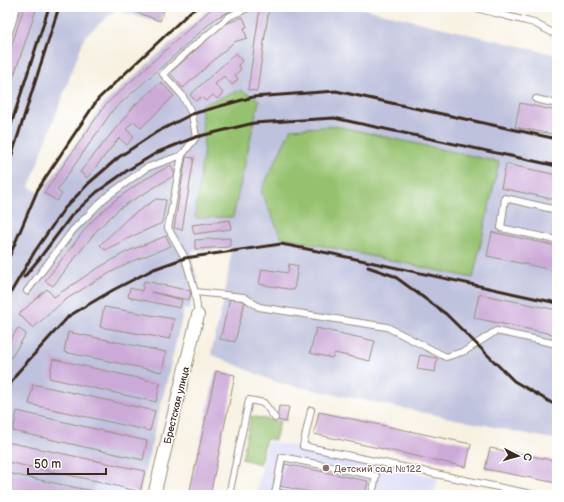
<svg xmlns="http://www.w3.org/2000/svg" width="564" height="502" font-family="'Balsamiq Sans',sans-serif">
<rect width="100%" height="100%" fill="#fff"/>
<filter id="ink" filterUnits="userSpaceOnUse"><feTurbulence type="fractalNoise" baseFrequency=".025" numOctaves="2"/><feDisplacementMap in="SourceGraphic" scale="8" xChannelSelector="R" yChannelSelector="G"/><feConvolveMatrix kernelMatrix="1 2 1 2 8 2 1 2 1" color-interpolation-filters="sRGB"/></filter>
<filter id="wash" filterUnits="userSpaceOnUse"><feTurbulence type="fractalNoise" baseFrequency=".012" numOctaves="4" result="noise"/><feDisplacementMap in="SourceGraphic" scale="16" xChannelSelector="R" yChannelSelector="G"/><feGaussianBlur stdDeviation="0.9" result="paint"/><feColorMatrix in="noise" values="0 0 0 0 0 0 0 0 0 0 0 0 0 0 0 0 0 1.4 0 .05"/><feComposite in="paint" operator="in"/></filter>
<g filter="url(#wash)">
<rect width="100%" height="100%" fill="#f7f1e1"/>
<g fill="#d7d7f8">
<path d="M268,441l170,37 -4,17h-178z"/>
<path d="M97,481l43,11v3h-49z"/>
</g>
<path fill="#bfc2dd" d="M7,7h159l-6,16 -44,-13 -31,26 -56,151 12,6 63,-90 107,-96h145l201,48v385l-282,-58 -64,-28 13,-55 8,-51 -40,3 1,13 5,15 -9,31 -5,-1 -44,183 -43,-11 -6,14h-84z"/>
<g fill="#96c270" stroke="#687647">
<path d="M241,90l18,10 -26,117 -38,1 9,-71 -3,-42z"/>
<path d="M336,126l163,36 -26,116 -192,-41 -20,-46 30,-62z"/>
<path d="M251,416l29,6 -5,18 -9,-1 -6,25 -18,-5z"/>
</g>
<g id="blocks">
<g fill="#ccaad8">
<path d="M24,7h13l-30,89v-36z"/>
<path d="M125,7h26l3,1 1,-1h10l-5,14 -35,-13z"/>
<path d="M216,7h23l-23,11 -103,92 -56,80 5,4 -5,7 -13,-8 62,-89 105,-95z"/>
<path d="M260,7h9l-12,84 -9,-1z"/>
<path d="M243,17l4,10 -3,1 3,10 -13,4 -51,46 -13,-15 53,-48z"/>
<path d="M236,53l6,8 -4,4 3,4 -6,6 3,4 -6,6 -8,-9 -9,8 8,9 -6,6 -4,-4 -7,6 -5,-4 -5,4 -6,-6z"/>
<path d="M161,82l13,14 -33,32 -7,-7 -8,8 8,7 -7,9 -8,-7 -32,40 -7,-6 54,-66z"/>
<path d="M520,103l37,8v24l-42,-8z"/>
<path d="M186,157l8,1 -12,72 -8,-2z"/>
<path d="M506,164l51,11v25l-56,-12z"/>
<path d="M171,165l4,10 -55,33 -23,22 -44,56 -8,-5 45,-58 24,-22 28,-20z"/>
<path d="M156,199l10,1 -4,23 -27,12 -30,15 -5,-5 28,-27z"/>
<path d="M230,220l1,9 -37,5 -2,-9z"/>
<path d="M492,232l65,14v25l-70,-15z"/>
<path d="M166,236l5,10 -41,16 -33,18 -32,20 -32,28 -14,-14 28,-25 7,8 39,-26 33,-19z"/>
<path d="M230,238v9l-35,2v-9z"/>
<path d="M289,264l9,2 -4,24 -35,-6 3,-15 26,4z"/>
<path d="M144,281l47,10 -2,9 -38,-8 31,8 -2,8 -52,-11 2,-9 12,3z"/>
<path d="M479,294l78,16v25l-83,-17z"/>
<path d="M230,298l15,3 -10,41 -15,-3z"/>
<path d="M104,307l70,12 -4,20 -70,-12z"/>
<path d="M18,328l8,6 -17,27 -2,-1v-15z"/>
<path d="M316,328l59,13 -5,20 -35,-8 -3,5 -22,-5z"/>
<path d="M68,332l98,20 -4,20 -98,-20z"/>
<path d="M420,355l17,3 -2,14 -18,-3z"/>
<path d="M53,359l107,24 -4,19 -107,-24z"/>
<path d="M216,371l19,4 -25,120h-21z"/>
<path d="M33,384l122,27 -5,20 -121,-27z"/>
<path d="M279,406l10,1 -3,15 -9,-2z"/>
<path d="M17,411l130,30 -4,19 -130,-29z"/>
<path d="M319,412l152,32 -5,23 -152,-33z"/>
<path d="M7,442l138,29 -5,21 -43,-11 -90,-19z"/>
<path d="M490,448l67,13v22l-72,-14z"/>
<path d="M285,464l83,17 -3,14h-40l-45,-9z"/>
<path d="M7,473l85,18 -1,4 -84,-1z"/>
</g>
</g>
</g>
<g filter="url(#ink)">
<use href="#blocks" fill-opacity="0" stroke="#998e80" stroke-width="1"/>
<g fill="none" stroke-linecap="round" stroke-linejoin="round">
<defs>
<g id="lane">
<path d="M472,7l62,16 23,12"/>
<path d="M7,39l10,-32"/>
<path d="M536,99l21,5"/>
<path d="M557,210l-52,-12 -4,30 56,12"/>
<path d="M27,291l46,-61 33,-33 40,-29 36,-13"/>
<path d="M195,292l49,5 15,10 128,20 59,30 19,-6 31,-20 61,13"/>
<path d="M198,315l-3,-23 -10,-34 -17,-30 14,-73 14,-18 -4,-23 -10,-19 -19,-21 24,-22 43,-36 20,-9"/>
<path d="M311,410l-8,36 233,49"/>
<path d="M275,492l13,3"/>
<path d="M229,495l20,-95 15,3 11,15"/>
<path d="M275,495l7,-38 94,19 -4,19"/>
</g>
<path id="street" d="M154,495l44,-180"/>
</defs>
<use href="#lane" stroke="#998e80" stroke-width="8"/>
<use href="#street" stroke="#998e80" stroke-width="14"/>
<use href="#lane" stroke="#fff" stroke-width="6"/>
<use href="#street" stroke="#fff" stroke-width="12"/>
<g stroke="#3b2a1e" stroke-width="3">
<path d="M7,137l42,-130"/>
<path d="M7,170l52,-163"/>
<path d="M7,262l31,-73 31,-47 29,-43 92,-87 8,-5"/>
<path d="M368,267l26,9 52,38 68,67 43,25"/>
<path d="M24,277l15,-18 33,-44 25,-23 31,-22 30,-18 38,-15 58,-14 80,-5 223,48"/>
<path d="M7,300l4,-8 24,-41 29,-42 25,-26 30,-26 36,-24 37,-19 61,-17 83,-6 221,48"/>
<path d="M7,389l11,-17 51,-56 44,-26 41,-21 31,-11 96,-14 52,10 224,49"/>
</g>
</g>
</g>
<circle fill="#8d6e63" stroke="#fff" stroke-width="1.5" cx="326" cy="468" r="4"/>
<g text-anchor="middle" stroke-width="3" stroke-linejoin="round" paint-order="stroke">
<g font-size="10" fill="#3b2a1e" stroke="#fff">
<text transform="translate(176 405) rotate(-76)" y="4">Брестская улица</text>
</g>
<g font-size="10" fill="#785e54" stroke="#fff" text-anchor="start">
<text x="334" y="472">Детский сад №122</text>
</g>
</g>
<rect width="564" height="502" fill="none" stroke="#fff" stroke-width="24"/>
<g transform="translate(518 456) rotate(96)" stroke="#ffffff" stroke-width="3" paint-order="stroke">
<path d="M0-3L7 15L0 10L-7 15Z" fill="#3b2a1e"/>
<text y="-6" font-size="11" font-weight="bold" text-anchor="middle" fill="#3b2a1e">С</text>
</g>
<path d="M28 468v6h78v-6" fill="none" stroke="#3b2a1e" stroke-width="2"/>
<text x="34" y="468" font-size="12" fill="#3b2a1e" stroke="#ffffff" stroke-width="3" paint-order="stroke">50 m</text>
</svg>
